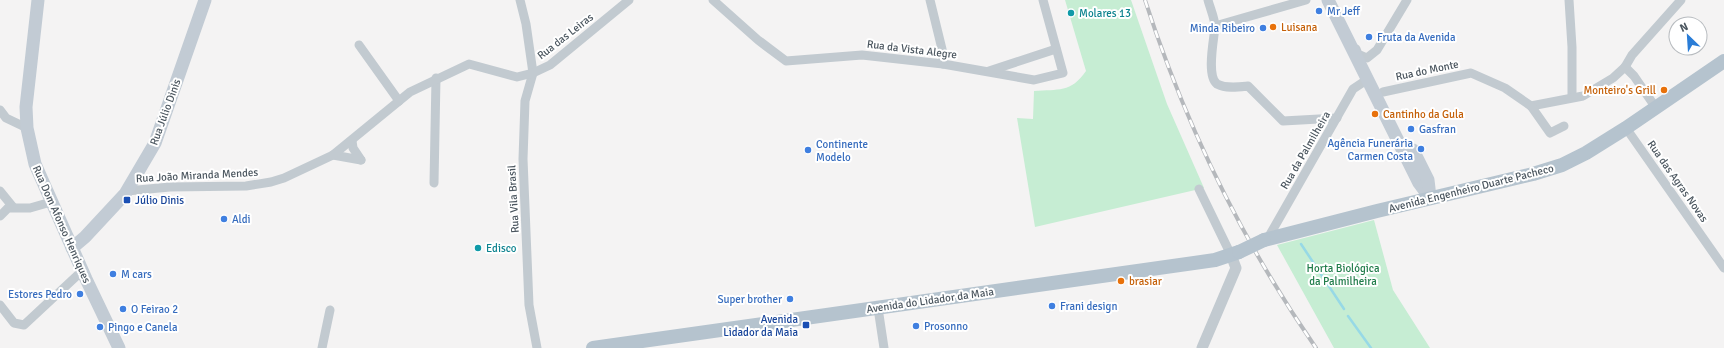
<svg xmlns="http://www.w3.org/2000/svg" width="1724" height="348" font-family="Signika,sans-serif">
<rect width="100%" height="100%" fill="#f4f3f3"/>
<g fill="#c6edd3">
<path d="M1065,0h66l36,104 37,84 -169,39 -18,-109 16,1 1,-28c24,-2 37,2 52,-20z"/>
<path d="M1374,220l19,70 37,58h-96l-57,-103z"/>
</g>
<g fill="none" stroke-linecap="round" stroke-linejoin="round">
<g stroke="#97d9e6" stroke-width="2.5">
<path d="M1301,244l43,65"/>
<path d="M1348,316l23,32"/>
</g>
<g stroke="#c2cad0" stroke-width="9">
<path d="M520,0l6,24 7,49 -8,28 -2,58 6,146 8,43"/>
<path d="M713,0l45,40 28,21 76,-6 81,9 91,16 29,-7 -20,-73"/>
<path d="M930,0l12,49 1,15"/>
<path d="M1208,0c2,8 7,19 7,27 -1,12 -9,49 2,57 9,5 22,3 31,2l35,35 54,-3"/>
<path d="M1569,0l3,47v50"/>
<path d="M1215,26l91,-26"/>
<path d="M359,45l40,56"/>
<path d="M1356,49l2,5 9,4 10,-8 30,-50"/>
<path d="M1625,67l9,9 22,32"/>
<path d="M989,71l67,-22"/>
<path d="M1383,92l88,-19 34,15 26,18 52,-10 30,-18 12,-11 7,-12 49,-55"/>
<path d="M1531,106l19,27 14,-7"/>
<path d="M0,110l6,8 21,10"/>
<path d="M1626,128l98,140"/>
<path d="M352,141l1,7 8,12"/>
<path d="M333,155l28,5"/>
<path d="M434,183l2,-105"/>
<path d="M1199,189l32,66"/>
<path d="M0,191l13,16"/>
<path d="M127,191l43,-4 76,-1 25,-4 13,-4 49,-23 77,-63 59,-28 48,13 16,-4 17,-8 79,-65"/>
<path d="M0,216l8,-8h22l21,-6"/>
<path d="M1268,238l85,-149 15,-10"/>
<path d="M0,305l14,18 10,2 58,-54"/>
<path d="M878,308l6,40"/>
<path d="M322,348l8,-38"/>
</g>
<path stroke="#c2cad0" stroke-width="11" d="M1202,348l34,-80 -5,-13"/>
<g stroke="#c2cbd4" stroke-width="13">
<path d="M38,0l-12,107 1,21 8,36 51,115 33,69"/>
<path d="M1328,0l91,183 11,15"/>
<path d="M1413,150l15,30 2,17"/>
<path d="M72,248l13,-11 40,-43 30,-51 50,-143"/>
</g>
<g stroke="#b5c3ce" stroke-width="14">
<path d="M1264,240l113,-29 156,-37 29,-9 24,-12 40,-25 98,-67"/>
<path d="M593,348l622,-88 24,-8"/>
</g>
<defs>
<path id="rail" d="M1145,0c40,124 97,241 171,348"/>
</defs>
<use href="#rail" stroke="#b5b8bc" stroke-width="4"/>
<use href="#rail" stroke="#fff" stroke-width="2.5" stroke-dasharray="8" stroke-linecap="butt"/>
<path stroke="#b5c3ce" stroke-width="14" d="M1239,252l25,-12"/>
</g>
<g fill="#3f7fe0" stroke="#fff" stroke-width="1.5">
<circle cx="1319" cy="11" r="4"/>
<circle cx="1263" cy="28" r="4"/>
<circle cx="1369" cy="37" r="4"/>
<circle cx="1411" cy="129" r="4"/>
<circle cx="1421" cy="149" r="4"/>
<circle cx="808" cy="150" r="4"/>
<circle cx="224" cy="219" r="4"/>
<circle cx="113" cy="274" r="4"/>
<circle cx="80" cy="294" r="4"/>
<circle cx="790" cy="299" r="4"/>
<circle cx="1052" cy="306" r="4"/>
<circle cx="123" cy="309" r="4"/>
<circle cx="916" cy="326" r="4"/>
<circle cx="100" cy="327" r="4"/>
</g>
<g fill="#0f9aa8" stroke="#fff" stroke-width="1.5">
<circle cx="1071" cy="13" r="4"/>
<circle cx="478" cy="248" r="4"/>
</g>
<g fill="#e8710a" stroke="#fff" stroke-width="1.5">
<circle cx="1273" cy="27" r="4"/>
<circle cx="1664" cy="90" r="4"/>
<circle cx="1375" cy="114" r="4"/>
<circle cx="1121" cy="281" r="4"/>
</g>
<g fill="#1a4fb4" stroke="#fff" stroke-width="1.5">
<rect x="123" y="196" width="8" height="8" rx="2"/>
<rect x="802" y="321" width="8" height="8" rx="2"/>
</g>
<g text-anchor="middle" stroke-width="4" stroke-linejoin="round" paint-order="stroke">
<g font-size="11" fill="#366cbe" stroke="#fff" text-anchor="start">
<text x="1327" y="15">Mr Jeff</text>
<text x="1255" y="32" text-anchor="end">Minda Ribeiro</text>
<text x="1377" y="41">Fruta da Avenida</text>
<text x="1419" y="133">Gasfran</text>
<text x="1413" y="147" text-anchor="end">Agência Funerária<tspan x="1413" dy="13">Carmen Costa</tspan></text>
<text x="816" y="148">Continente<tspan x="816" dy="13">Modelo</tspan></text>
<text x="232" y="223">Aldi</text>
<text x="121" y="278">M cars</text>
<text x="72" y="298" text-anchor="end">Estores Pedro</text>
<text x="782" y="303" text-anchor="end">Super brother</text>
<text x="1060" y="310">Frani design</text>
<text x="131" y="313">O Feirao 2</text>
<text x="924" y="330">Prosonno</text>
<text x="108" y="331">Pingo e Canela</text>
</g>
<g font-size="11" fill="#0d838f" stroke="#fff" text-anchor="start">
<text x="1079" y="17">Molares 13</text>
<text x="486" y="252">Edisco</text>
</g>
<g font-size="11" fill="#c56008" stroke="#fff" text-anchor="start">
<text x="1281" y="31">Luisana</text>
<text x="1656" y="94" text-anchor="end">Monteiro's Grill</text>
<text x="1383" y="118">Cantinho da Gula</text>
<text x="1129" y="285">brasiar</text>
</g>
<g font-size="11" fill="#4b565f" stroke="#fff">
<text transform="translate(565 36) rotate(-38)" y="4">Rua das Leiras</text>
<text transform="translate(912 49) rotate(7)" y="4">Rua da Vista Alegre</text>
<text transform="translate(1427 70) rotate(-12)" y="4">Rua do Monte</text>
<text transform="translate(165 112) rotate(-70)" y="4">Rua Júlio Dinis</text>
<text transform="translate(1305 150) rotate(-60)" y="4">Rua da Palmilheira</text>
<text transform="translate(197 175) rotate(-3)" y="4">Rua João Miranda Mendes</text>
<text transform="translate(1678 181) rotate(55)" y="4">Rua das Agras Novas</text>
<text transform="translate(1471 188) rotate(-14)" y="4">Avenida Engenheiro Duarte Pacheco</text>
<text transform="translate(513 199) rotate(-93)" y="4">Rua Vila Brasil</text>
<text transform="translate(62 224) rotate(66)" y="4">Rua Dom Afonso Henriques</text>
<text transform="translate(930 300) rotate(-8)" y="4">Avenida do Lidador da Maia</text>
</g>
<g font-size="11" fill="#164399" stroke="#fff" text-anchor="start">
<text x="135" y="204">Júlio Dinis</text>
<text x="798" y="323" text-anchor="end">Avenida<tspan x="798" dy="13">Lidador da Maia</tspan></text>
</g>
<g font-size="11" fill="#207c4a" stroke="#fff">
<text x="1343" y="272">Horta Biológica<tspan x="1343" dy="13">da Palmilheira</tspan></text>
</g>
</g>
<g transform="translate(1688 36) rotate(335)"><circle r="19" fill="#ffffff" stroke="#b7bbbf"/>
<path d="M0-3L7 15L0 10L-7 15Z" fill="#2a7dd7"/>
<text y="-6" font-size="11" font-weight="bold" text-anchor="middle" fill="#4b565f">N</text>
</g>
</svg>
